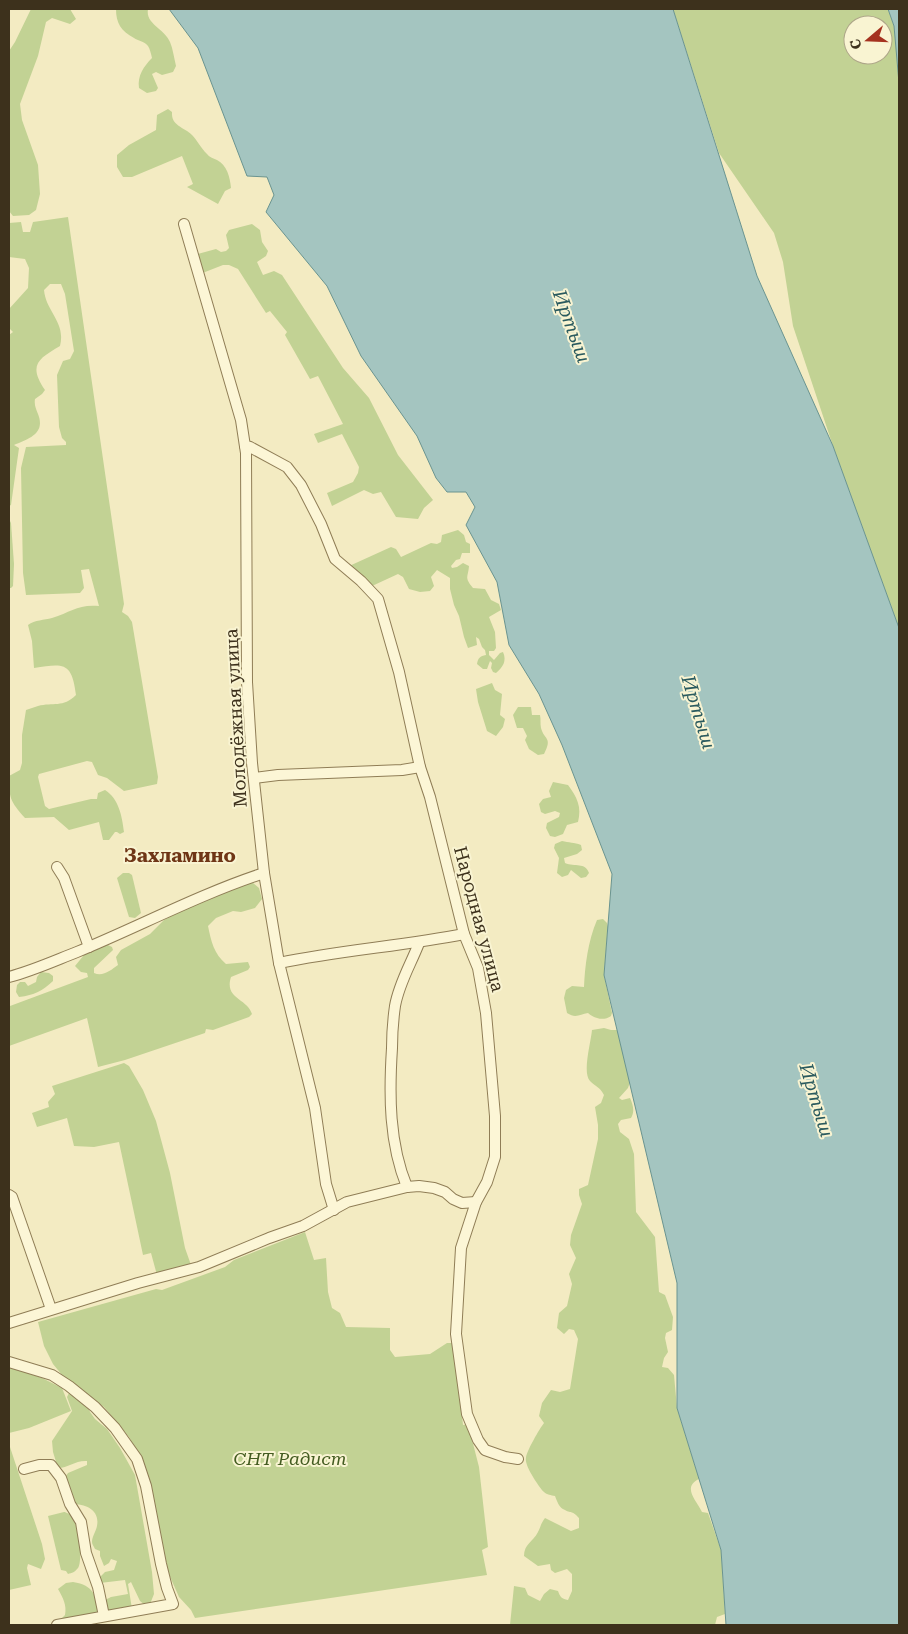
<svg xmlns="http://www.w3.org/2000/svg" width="908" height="1634" font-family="'Roboto Serif',serif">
<rect width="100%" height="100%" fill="#f3ebc2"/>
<g fill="#c2d294" fill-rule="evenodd">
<path d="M31,9h39l6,10 -6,5 -18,-6 -6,4 -8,34 -18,48 2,16 16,45 2,29 -4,16 -7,5 -16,1 -4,-5v-160l6,-9z"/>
<path d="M116,9h32c-3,15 17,20 22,33 3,7 4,16 6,24l-3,6 -11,3 -6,-3 -4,2 6,14 -2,3 -9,2 -8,-5c-2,-12 5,-22 13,-30 -1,-4 -2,-9 -4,-12 -4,-5 -10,-5 -14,-8 -13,-7 -18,-15 -18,-29z"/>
<path d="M673,9h215l6,17 5,57v545l-66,-182 -40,-120 -10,-64 -9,-29 -55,-80zM853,25h30v30h-30z"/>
<path d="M168,109l4,3c-1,14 12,15 20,23 5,5 9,13 15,19 2,3 6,4 10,6 10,5 13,17 14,28l-6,3 -7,13 -31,-17 6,-3 -11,-28 -50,21h-9l-6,-10v-12l12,-10 27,-15 1,-15z"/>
<path d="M68,217l56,387 -2,8 6,4 4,6 26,155 -1,7 -33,7 -17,-13 -9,-3 -6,-13 -5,-1 -48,13 -1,3 7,29 4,3 42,-10h6l1,-6 7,-3c14,9 17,26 19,42l-4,2 -3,-2h-2l-6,8h-6l-4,-18 -30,8 -15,-13 -29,1c-15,-17 -16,-20 -16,-42l11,-6 2,-7v-28l4,-25c4,-1 8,-3 12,-4 15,-4 25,2 38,-11 -4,-33 -12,-32 -42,-27l-2,-27 -4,-16c7,-5 16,-5 24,-7 19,-6 26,-14 47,-12l-10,-37 -8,1 3,18 -4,5 -54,2 -3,-22 -2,-105 5,-21 40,-2v-3l-4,-4 -3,-11 -2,-52 6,-14 7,-2 4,-8 -9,-57 -4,-10h-11l-6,6c2,22 22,32 16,56 -22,13 -32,19 -15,44l-3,4 -7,5c-1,6 1,10 3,15 8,20 -10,25 -24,31l5,3 -8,57 -2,1v-171l4,-3 -4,-4v-19l19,-21 1,-20 -4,-9 -16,-2v-34l12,-1 2,10h7l3,-10z"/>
<path d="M252,224l8,6 2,12 6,9 -2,5 -9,6 6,13 11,-4 8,4 61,93 26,30 29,57 35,45 -9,8 -6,11 -22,-2 -15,-25 -8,2 -9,-4 -32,16 -5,-13 26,-11 5,-9 1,-6 -17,-33 -24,9 -4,-9 29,-10 -25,-48 -8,3 -25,-44 2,-3 -17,-21 -4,2 -28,-44 -9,-4h-6l-23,9 -6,-19 22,-6 5,3 5,-1 3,-3 -3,-13 3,-5z"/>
<path d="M9,519l2,4 3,41 -1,22 -2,2h-2z"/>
<path d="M458,530l6,5 2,7 4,2v9h-8l-2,6 -4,1 -5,6 1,2 5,-1 6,-4 6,3c-1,12 -5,11 4,22l12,1 6,11 8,4 2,6 -12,7 6,15 1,16 -2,3h-5v4l5,5 6,-7 3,-1c4,9 0,15 -7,21l-3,-1 -2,-4 1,-5 -2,-2 -3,8h-4l-6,-5c1,-6 3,-8 9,-9l-1,-5 -3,-3 -3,-8 -3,-2 1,8 -9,3 -4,-11 -5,-21 -5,-11 -4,-16v-11l-13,-8 -6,7 3,9 -4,5 -10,1 -11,-3 -6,-12 -5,-3 -26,12 -25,-19 44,-20 5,2 5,8 30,-14 6,1 4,-2 1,-7z"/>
<path d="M492,683l3,7 7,4 -2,21 5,4 -2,8 -7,9 -9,-5 -9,-29 -2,-13z"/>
<path d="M518,707h13l1,8h8c1,4 0,9 1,13 3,12 12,9 3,26l-6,1 -9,-6 -4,-9 2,-4 -4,-8h-6l-4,-13z"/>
<path d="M553,782l15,3c9,12 14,22 10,37l-11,3 -4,9 -8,3 -5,-1 -4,-8 1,-5 12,-6 1,-4 -5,-2 -10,3 -4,-2 -2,-8 4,-5 8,-2 -2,-6z"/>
<path d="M562,841c7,2 12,1 19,4l1,5 -5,4 -13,4 1,5c10,4 20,-1 24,10l-3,4 -5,1 -10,-8 -3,5 -6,2 -5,-4 2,-15 -5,-10 1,-4z"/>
<path d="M123,873h6l3,2 9,38 -6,5 -6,-1 -12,-39z"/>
<path d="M252,882l7,6 3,11 -7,9 -14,4 -8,-1 -17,7 -8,8c3,15 6,28 18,38l22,-2 2,5 -2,3 -17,7c-7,22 16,21 21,37l-3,3 -36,13 -7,-1 -1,4 -80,27 -27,7 -11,-49 -78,28v-48l1,2v6l78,-29 -1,-4 -6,-1 -6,-6 9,-11 22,-11 6,3 1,3 -19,18v5c9,4 17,-3 24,-8l-2,-8 5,-7 29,-16 14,-14 40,-21z"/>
<path d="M603,919l4,4 1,4 -4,48 8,38 -1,3c-7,5 -16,3 -23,-3 -8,1 -12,6 -21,0l-3,-15 2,-8 6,-4 12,1c1,-22 4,-46 13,-67z"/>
<path d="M41,972l8,1 4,3v5c-11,10 -18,14 -34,16l-3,-5 1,-7 3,-3h5l3,4 8,-4 1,-5z"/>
<path d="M604,1028l7,2h7l12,52 -2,6 -9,10 3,2 8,-2c3,7 5,13 1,20l-10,2 -3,4 2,8 9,7 5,15 2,58 19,25 4,55 6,3 8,22 -1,13 -6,3 -1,5 3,14 -4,6 -2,9 6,1 6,7 3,33 22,71c-17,8 -3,21 3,33l6,1 13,37 4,64 -8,3 -2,8h-205l4,-39 11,2 3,7 12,6 4,-7 6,-5 8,2c2,6 4,8 10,9l4,-9v-17l-5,-5 -12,4 -4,-3 -1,-6 -12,2 -14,-10c0,-12 9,-14 14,-24 3,-6 3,-9 7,-14l26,13 8,-3v-10c-7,-8 -7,-4 -14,-8 -6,-2 -8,-9 -10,-14 -4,-1 -8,-1 -11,-4 -5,-5 -20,-27 -18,-34 0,-6 14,-30 18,-35l-5,-7 3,-13 9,-13 9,2 10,-3 8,-50 -4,-9 -5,-1 -5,5 -7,-6 2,-15 8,-7 5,-22 -3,-10 7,-16 -6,-13 1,-10 11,-31 -3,-9v-6l9,-4 10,-46v-14l-3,-18 6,-4 3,-8c-5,-9 -8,-8 -14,-14 -8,-8 1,-39 2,-51z"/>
<path d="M124,1063l5,3 14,24 13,31 14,52 15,75 6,17 -34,10 -6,-22 -8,2 -24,-113 -25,5 -20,-1 -7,-28 -30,9 -5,-14 17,-6 -1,-5 7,-8 -3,-8z"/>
<path d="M305,1232l9,28 12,-2 2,34 4,16 8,5 6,14 44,1v22l5,7 35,-3 17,-11h7l9,82 5,-1 11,43 9,80 -6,3 5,25 -292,43 -4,-8 -12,-13 -15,-34 -24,-106 -11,-20 -25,-30 -42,-32 -9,-11 -9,-18 -6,-24 118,-33 6,1 63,-23 9,-7z"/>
<path d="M9,1367l33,11 20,10 9,23 -42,17 -20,5z"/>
<path d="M69,1393l6,1 12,9 3,9 5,7 12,10 13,19 15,27 17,97 2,22 -4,10 -5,1 -5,-4 -9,-19 -3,2 4,25 -26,5 -1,-14 6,-3 17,-3 -3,-14 -25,3v-6l5,-5 9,-2 3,-9 -6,-2 -2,4 -5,3 -4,-10v-5l-5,-2c-1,-2 -3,-5 -3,-7 0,-5 4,-11 5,-16 3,-16 -11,-22 -25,-22l-8,-25 4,-6 19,-8v-4c-11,-1 -19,7 -29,7l-5,-16 -1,-11 20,-30 -5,-14z"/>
<path d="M9,1444l33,100 3,15 -4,10 -13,-5 -1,4 4,17 -22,5z"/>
<path d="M64,1512c1,0 6,2 7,3 8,6 12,46 7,53 -3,4 -6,5 -10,6l-2,-3 -5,-1 -13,-54z"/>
<path d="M73,1582c21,3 23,14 27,32l-39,8 1,-4 3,-3c2,-10 -2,-17 -7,-26l8,-6z"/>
</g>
<g fill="#a4c5c0" stroke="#6a9490">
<path d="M169,9h504l84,267 76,170 66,182v997h-173l-5,-75 -44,-142v-125l-73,-308 8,-101 -50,-129 -23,-51 -30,-49 -12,-63 -31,-57 9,-18 -9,-15h-19l-11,-14 -19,-42 -56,-80 -34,-70 -61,-74 8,-17 -7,-18 -20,-1 -49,-128z"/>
<path d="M888,9h11v74l-5,-57z"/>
</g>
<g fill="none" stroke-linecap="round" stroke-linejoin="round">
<defs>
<g id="minor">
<path d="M184,224l57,196 5,33 1,229 5,81 12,110 15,90 36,145 11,76 8,26"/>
<path d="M245,446l5,1 37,20 14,18 20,39 14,35 26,22 17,18 21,73 21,95 10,30 34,137 14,34 8,45 9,103v41l-8,25 -11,20 -15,46 -5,86 11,80 11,26 7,10 20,7 13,2"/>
<path d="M254,778l24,-3 124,-5 18,-3"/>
<path d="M57,867l7,11 25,69"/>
<path d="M279,963c62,-13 124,-17 185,-29"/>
<path d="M9,977c23,-6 45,-16 68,-25 63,-26 123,-58 187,-79"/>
<path d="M407,1187c-18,-44 -18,-92 -15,-139 0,-13 1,-28 3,-42 4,-23 16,-42 24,-63"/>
<path d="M9,1195l3,2 39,112"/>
<path d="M9,1323l129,-40 61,-16 70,-29 34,-12 44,-24 60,-15 12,-1 15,2 11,4 8,7 9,4 14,-1"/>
<path d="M9,1362l43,13 17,11 26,21 20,21 22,31 9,27 15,78 6,24 6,16 -116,21"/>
<path d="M24,1469l15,-4h12l10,13 9,26 11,18 5,31 12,34 6,29"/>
</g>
</defs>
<use href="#minor" stroke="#8f7d56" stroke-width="12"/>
<use href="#minor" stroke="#fcf6d6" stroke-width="10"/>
</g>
<g text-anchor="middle" stroke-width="4" stroke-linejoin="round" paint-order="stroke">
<g font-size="18" fill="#3d311c" stroke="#f9f4d2">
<text transform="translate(236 718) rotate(-93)" y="6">Молодёжная улица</text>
<text transform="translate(479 919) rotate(75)" y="6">Народная улица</text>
</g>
<g font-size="18" font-style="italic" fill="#445c21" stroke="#f9f4d2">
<text x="290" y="1465">СНТ Радист</text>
</g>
<g font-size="19" font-style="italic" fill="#2a5a5e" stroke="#f9f4d2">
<text transform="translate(572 326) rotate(70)" y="7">Иртыш</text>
<text transform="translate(699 712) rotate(73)" y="7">Иртыш</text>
<text transform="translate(817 1100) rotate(73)" y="7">Иртыш</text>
</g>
<g font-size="19" font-weight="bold" fill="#6f3617" stroke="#f9f4d2">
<text x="180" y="862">Захламино</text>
</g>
</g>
<rect width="908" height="1634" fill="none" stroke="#3d311c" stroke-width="20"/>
<g transform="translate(868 40) rotate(251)"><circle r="24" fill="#f9f4d2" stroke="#aea689"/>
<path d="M0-4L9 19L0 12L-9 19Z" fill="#a5321f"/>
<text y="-8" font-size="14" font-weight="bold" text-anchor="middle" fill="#3d311c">С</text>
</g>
</svg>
